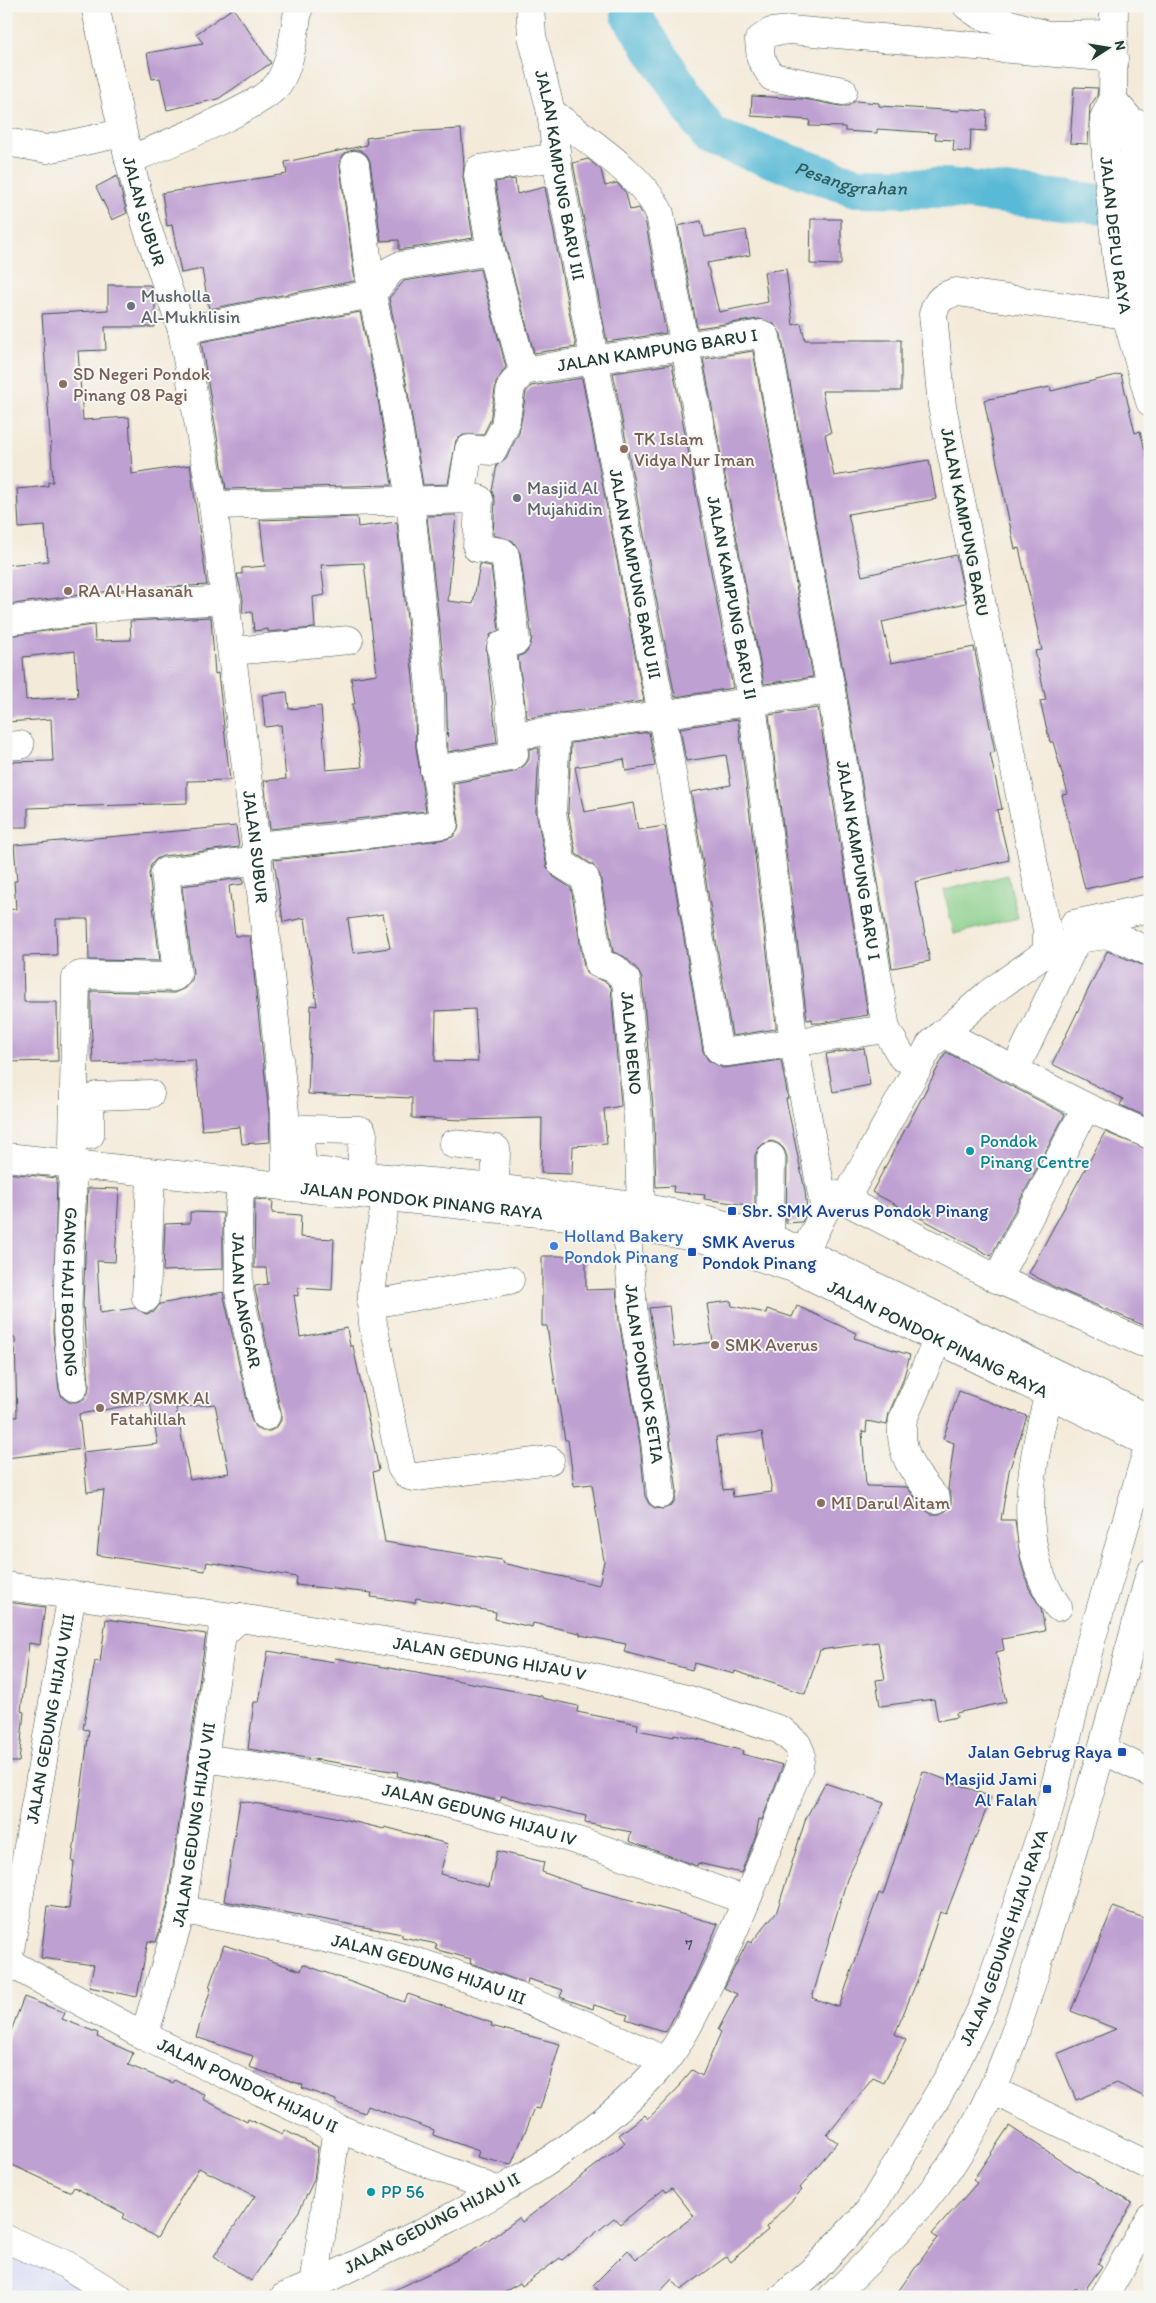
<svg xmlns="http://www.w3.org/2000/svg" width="1156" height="2303" font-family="Itim,sans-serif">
<rect width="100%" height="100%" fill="#f6f6f2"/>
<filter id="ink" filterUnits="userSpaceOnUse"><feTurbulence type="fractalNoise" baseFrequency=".02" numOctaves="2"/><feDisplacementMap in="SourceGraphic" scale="10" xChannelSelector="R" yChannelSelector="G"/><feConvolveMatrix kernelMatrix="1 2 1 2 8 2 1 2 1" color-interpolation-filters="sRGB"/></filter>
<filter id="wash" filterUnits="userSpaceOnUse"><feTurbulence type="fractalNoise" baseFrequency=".0096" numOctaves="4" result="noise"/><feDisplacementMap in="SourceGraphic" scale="20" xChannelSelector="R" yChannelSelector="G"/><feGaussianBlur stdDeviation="1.12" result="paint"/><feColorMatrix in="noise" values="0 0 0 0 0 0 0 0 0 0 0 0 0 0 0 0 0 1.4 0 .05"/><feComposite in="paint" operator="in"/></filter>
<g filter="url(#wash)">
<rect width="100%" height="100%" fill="#f4ead9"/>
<path fill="#d5d8f9" d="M6,2249l95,48h-95z"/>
<path fill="#86cd88" stroke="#52855e" d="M1008,875l10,43 -64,16 -10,-44z"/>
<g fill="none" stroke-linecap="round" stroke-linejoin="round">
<path stroke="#58bad6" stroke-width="40" id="s1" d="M632,6l-1,9 80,122 145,50 90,1 204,21"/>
</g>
<g id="blocks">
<g fill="#bfa0d2" fill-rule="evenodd">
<path d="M233,8l38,55 -53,36 -51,11 -7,-32 -8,1 -5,-26 56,-10 -7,-9z"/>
<path d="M1074,87l24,1 -1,8 -7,10 -2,38 -18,-1z"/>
<path d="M752,96l52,3 36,7h8l7,-5 24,2v3l81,5v-2l27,2 -1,20 -15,-1 -1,22 -17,-1 1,-11 -19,-1 1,-6 -59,-4v4l-32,-2v-4l-36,-1 1,-6 -59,-4z"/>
<path d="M461,129l3,36 -1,13 10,60 -74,12v-10l-18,1 -11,-79 -3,-7 -7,-5h-7l-8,3 -5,7v7l15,114 -146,28 -7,-40 -21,4 -9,-48 -5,1 -5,-33 125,-19 -2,-12 82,-17 -1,-7 40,-6z"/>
<path d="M588,159l13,11 4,16 12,-3 9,10 4,17 9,-2 6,11 21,114 -59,9 -34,-179z"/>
<path d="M117,176l10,37 -15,7 -16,-33z"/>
<path d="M515,179l2,15 28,-7 31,160 -42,6 -28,-105 -11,-66z"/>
<path d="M811,219h30v46l-31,-1z"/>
<path d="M701,221l4,16 41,-7 4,25 -43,8 12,49 49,-10 -4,-30 22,-3 7,56 8,-2 4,17h96v51h-79l9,42 -6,1 9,42 95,-16 7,39 -88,15 14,62 94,-21 10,48 -84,19 9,41 83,-16 21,105 -5,1 12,56 -5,1 12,50 -94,22 15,79 -38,7 -46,-281 -65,-353 -7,-10 -15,-5 -62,9 -19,-102z"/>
<path d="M480,269l26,98 -10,16 -6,38 -7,14h-20l-7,5 -8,44 -25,1 -16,-98 -18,-89 15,-17z"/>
<path d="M108,285h42l5,13v29h-50l1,23 -28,1 5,69 46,-3 3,57 58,-9 17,120 -90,5 -111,15v-40l42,-4 -3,-35 -26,2 -2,-39 31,-3v-4h5l-11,-168 66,-4z"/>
<path d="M360,312l17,81 15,92 -166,4 -25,-147z"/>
<path d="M753,351l60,326 -49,7 -61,-325z"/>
<path d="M672,364l61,324 -58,9 -62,-324z"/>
<path d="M1121,374l14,59 5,-2 10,38v406l-65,14 -23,-94 6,-1 -15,-52h-3l-10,-41 6,-1 -11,-49 7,-1 -23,-102 -4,1 -31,-149 66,-13 1,4z"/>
<path d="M582,378l62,323 -117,17 -9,-61 9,-5 5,-13 -12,-86 -7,-12 -20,-6 2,-35 -3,-9 5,-26 9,-7 13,-25 7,-41 5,-6z"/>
<path d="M456,515l-8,86 25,3 7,-40 11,2 8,64 -9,5 -4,13 11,95 -49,9 -2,-67 -19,-169z"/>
<path d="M357,517l1,10 39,-5 17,166 2,59 10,64 -156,18 -6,-48 22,-2 -5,-54 -16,2 -3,-32 25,-3 2,17 32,-3 5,64 36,-3 -10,-63h3l-4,-26 26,-4 -13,-111 -43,2 4,30 -12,2 2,31 -47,4v-3l-14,2 -2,-19 -10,1 1,-14 -6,-25h5v-6l23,-2 -5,-46z"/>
<path d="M211,617l4,57 3,-1 12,107 -43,1v22l-159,5v19h-22v-65l47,-1 -2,-42 -45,3v-86l88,-11 1,16 36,-1 -1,-19zM75,651l3,46 -52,3 -3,-43z"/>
<path d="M818,708l50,307 -48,8h-7l-1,-4 -5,1 -38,-305z"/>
<path d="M738,719l38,306v4l-44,7 -41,-244 40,-7 -5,-30 -40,6 -6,-33z"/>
<path d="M649,732l6,34 -29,5 -2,-12 -49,8 9,45 49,-9 5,27 27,-4 38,225 5,9 15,8 58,-8 7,38 -2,1 19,92 2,20 -5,11 -16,1 1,-66 -3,-8 -5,-5 -7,-3 -9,3 -5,5 -3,7v50l-51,-7 1,-4 -32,-3 1,-6 -18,1 -2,-68 -12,-140 -5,-10 -12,-12 -12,-5 -13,-77 -7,-10 -17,-11 -8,-42 3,-69z"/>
<path d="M539,748l-3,64 11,55 7,10 17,11 13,79 3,7 19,8 5,5 10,119 -17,3 3,35 -34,2 -1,28 -31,-1 1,-55 -77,2 -53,-2v-20l-104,-4 3,-89 6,1 -12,-88 -22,4 -9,-62 73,-8 99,-13 7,-2 5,-7 1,-8 -6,-39 61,-11 11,-7 4,-6v-10zM383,914l7,34 -37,5 -5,-34zM475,1009l3,53 -43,-1 1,-50z"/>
<path d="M236,826l3,21 -76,9 -7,3 -5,6 -2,9 11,87 -71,-1 -1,-41h-32l1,36 -34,1 1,46h33l1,59 -52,1v-152l10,-1 -2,-28h3l-3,-36z"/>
<path d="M243,878v6l-14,2 6,50h15l19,178 1,28 -28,2 -2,-17 -38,3 -7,-70 -102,3 -2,-49v-23l83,2 11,-5 7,-8 1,-7 -11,-87z"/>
<path d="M1107,951l43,17v150l-30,-13 3,-6 -71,-35z"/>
<path d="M864,1048l6,37 -37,7 -7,-38z"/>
<path d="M946,1052l119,62 -74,142 -119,-64z"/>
<path d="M1105,1132l45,18v178l-96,-41 -25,-14z"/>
<path d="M6,1173l51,5 -4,155 6,56 3,8 7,5h7l7,-2 5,-7 1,-8 -6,-81 5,-116 31,1 -4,73 -18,-1 3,52 35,-5 11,6 8,-2 6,-8 63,-12 28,127 4,8 7,4h8l7,-4 4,-7v-7l-26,-124v-3l13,-2 -2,-16h-12l1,-69 18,2 -1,12 29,2 -1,22 34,2 -2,51 -34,-2v8l-4,-1 6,42 47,-9 3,18h3l26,124 -6,2 12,70 117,18v3l97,22 5,-24 -12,-77 -18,2 -6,-46h-3l-11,-63 -7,-51h-5v-70h44v34l30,-1 3,32 21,123 5,52 4,8 6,4 8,1 8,-3 4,-6 2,-8 -7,-53 -21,-131 20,-2 5,41 39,-5 -6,-38 24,-3 1,5 34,7 1,-4 25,8 5,-11 59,27 -2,5 56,17 -7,25 -14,33 -2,12 -20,-4 -1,11 -4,-1 4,55 41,1 17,22 7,5h8l7,-3 5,-7v-8l-3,-7 6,-46 -11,-4 16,-48 68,25 -18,55 -8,49h14l6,43 8,25 12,20 4,23 -43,8 2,11 -8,2 10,50 -50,11 1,4 -19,4 -4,-22 -54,7 -4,-26 9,-1 -7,-37 -58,8 -15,44 -70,-23 -1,3 -40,-11 -2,7 -68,-18 2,-8 -46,-9v-2l-47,-10 -1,4 -37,-8 1,-7 -80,-14 -1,5 -44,-6 1,-4 -76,-8 1,-8 -90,-15 -2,9 -108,-16 7,-65 -17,2 -4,-40 75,-8 -8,-42 -71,12 4,35 -77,9v-41h11l-2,-79h-5l-2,-54h-2zM215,1404l14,69 -39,7 -14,-72zM762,1432l10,60 -39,5 -1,-8 -9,1 -7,-53z"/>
<path d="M190,1212l33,1v56l-60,2 2,-47 25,-1z"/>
<path d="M6,1602l39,5 -5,38 -11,-2 -8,68 3,1 -5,50h-13z"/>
<path d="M106,1619l100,15 -39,273 -11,35 -8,-1 -11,56 -48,-10 5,-22 -53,-7 6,-52 22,3 5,-47h-2l17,-132 -6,-1 12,-68 5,1z"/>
<path d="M268,1651l66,11 1,-4 207,38v2l36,8 -1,6 61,12 -1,6 37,7v-3l37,8 32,9 -1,3 41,11 -21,55 -3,-1 -3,16 -15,38 -43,-10 -1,3 -68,-25 2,-9 -46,-9 1,-7 -84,-20 -2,5 -9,-2 -94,-23 1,-4 -150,-23 6,-47h5z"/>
<path d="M923,1771l68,26 -45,117 -6,-2 -21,64 -24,58 11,6 -22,43 -11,-5 -46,57 10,7 -37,46 2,2 -36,37 2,3 -38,32 -4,-5 -45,33 -9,-11 -17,18h-51l-11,-12 35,-35 8,9 58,-43 -22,-28 -6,4 -2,-3 -44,35 -6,-6 -52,42 -2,-2 -38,28 -2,-3 -25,14h-116l70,-33 32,-18 38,-28 3,4 103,-79 -6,-8 26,-20 3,4 33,-34 -1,-1 12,-14 10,6 19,-44 -3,-2 19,-36 -13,-6 24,-47 3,2 26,-32 29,-93 19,-35 59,20 -37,76 -35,119 27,9 40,-114 4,2z"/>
<path d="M240,1801l82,13 62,15 1,-2 63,17 -8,30 49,13 8,-36 47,11 -2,10 41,15 135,37 -24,55 -28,53 -40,-13 2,-4 -34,-10 -1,4 -30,-11 -3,-1 3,-7 -35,-11 -1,5 -57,-21 1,-4 -36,-10 2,-5 -35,-7v-3l-178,-33z"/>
<path d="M1113,1907l37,13v180l-33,-17 -41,17 -19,-46 59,-25 -45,-18z"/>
<path d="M224,1945l77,26 2,-7 101,38 4,-8 84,29 -1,3 69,18 -20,65 -5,-1 -24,57 -34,-8 2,-6 -46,-16 1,-5 -66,-24 -3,7 -29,-10v-3l-34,-12 1,-3 -54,-18 4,-11 -57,-19 15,-49 -2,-1z"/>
<path d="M24,1997l41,16 -3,6 36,14 -1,4 36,16 -5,12 45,18 2,-3 30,15 -2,4 44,23 1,-3 34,16 2,-5 34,17 -4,33 -15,31 -48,70 -37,-25 41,-60 -56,-28 -42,70 -34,-20 2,-4 -51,-27 -3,5 -65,-30v-118z"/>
<path d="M1009,2126l70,46 53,31 -34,60 4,3 -19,27 -8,-5 -6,9h-175l43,-59 -5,-4 45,-51 -4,-3z"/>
</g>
</g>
</g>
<g filter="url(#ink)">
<use href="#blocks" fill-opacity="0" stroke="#3f574d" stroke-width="1"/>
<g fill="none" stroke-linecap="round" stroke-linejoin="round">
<defs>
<g id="minor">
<path id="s2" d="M95,6l34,154 17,64 36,106 31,175 43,341 29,267 1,74"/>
<path id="s3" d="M530,6l2,30 19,76 8,63 103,539 56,334 5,4h6l157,-23 16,28"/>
<path d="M967,6l13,9 67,20 67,-1"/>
<path d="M843,91l-71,-14 -11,-18 -2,-19 12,-8 19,-2 324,28"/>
<path id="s4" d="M551,112c33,26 93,64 109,102l92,489 42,341 31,167"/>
<path d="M1107,118l43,8"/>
<path d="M6,142l41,7 75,-16"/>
<path d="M129,160c29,-12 134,-54 149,-76 14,-21 16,-54 21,-78"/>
<path d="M491,251l-13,-76 1,-6 77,-12"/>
<path d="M182,330l190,-36 19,-24 8,-4 92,-15 32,120"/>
<path id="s5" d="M523,371l238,-37 5,3 65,353 55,339"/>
<path d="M461,499l8,-50 23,2 13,-25 6,-40 12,-15"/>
<path d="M213,505l266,-6 -2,49 25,4 3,3 11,86 -15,5 8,51 5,57 -3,3 -77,13"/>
<path d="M6,621l113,-15 108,-6"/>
<path d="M233,651l116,-11"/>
<path id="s6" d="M556,730l-4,83 10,51 23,14 14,86 15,4 12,12 12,140 3,87"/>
<path d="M513,736l318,-46"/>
<path d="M6,746l14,-1"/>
<path d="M256,846l89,-9 99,-13 -13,-79 -1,-58 -20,-187 -18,-110 -20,-96 -17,-129"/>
<path d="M1074,924l76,-16"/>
<path d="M1047,952v-22l-105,-524 -9,-92c4,-14 10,-19 24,-22l169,23"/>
<path d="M1150,952l-26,-12 -17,-5 -30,4 -30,13 -59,42 -58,51 -80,146 4,14 143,74 144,63 9,2"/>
<path d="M943,1033l143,74 64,28"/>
<path d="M1015,1070l62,-131"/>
<path d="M90,1135v-32l7,-7 53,-2"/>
<path d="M453,1144l43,5 -1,39"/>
<path d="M73,1145l3,-167 4,-3 94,2 3,-3 -12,-102 93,-12"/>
<path d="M302,1163l-3,-32 4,-2 56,1 3,1 1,4 -2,39"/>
<path id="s7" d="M73,1164c-1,75 -12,149 1,223"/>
<path id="s8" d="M241,1182l-3,38 1,71 27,125"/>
<path d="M387,1196c-8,44 -19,84 -14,128l28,143c4,7 7,10 15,10l134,-17"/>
<path id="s9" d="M626,1224l8,94 21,124 6,52"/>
<path d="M770,1238l1,-81"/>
<path d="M796,1269l37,-75"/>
<path d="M997,1279l89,-172"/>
<path d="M146,1298l5,-125"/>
<path d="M371,1304l139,-24"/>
<path d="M1049,1394c-18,66 -35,153 9,213"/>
<path d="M936,1499c-21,-25 -39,-45 -33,-80l35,-80"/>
<path id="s10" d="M6,1586l234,32 325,52 122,29 94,31 16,14 4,9 -2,14c-29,73 -56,149 -91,219 -13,26 -25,53 -43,75 -88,104 -232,165 -351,224l-30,12"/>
<path d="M1103,1750l47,23"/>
<path id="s11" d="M204,1758c93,14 185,30 276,54 90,24 178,55 266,89"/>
<path id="s12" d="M182,1910c71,12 141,26 211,45 94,26 184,64 272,106"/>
<path id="s13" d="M6,1961l138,75 193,92 162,63"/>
<path id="s14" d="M8,1961l64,-367"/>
<path id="s15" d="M144,2036l38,-126 40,-276 18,-16"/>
<path d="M992,2090l158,76"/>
<path d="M6,2239l59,25 53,33"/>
<path d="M314,2285l23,-157"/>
<path d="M1104,2297l46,-80"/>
</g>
<g id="major">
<path id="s16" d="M1114,6l-1,94 -9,18 2,38 11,105 9,54 24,87"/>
<path d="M1113,100l18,21 14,185 5,25"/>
<path id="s17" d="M6,1157l590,62 108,20 92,30 354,175"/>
<path d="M291,1169l204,19 146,19 67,13 62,18 34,14 346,167"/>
<path id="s18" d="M783,2297l30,-26 56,-60 82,-138 34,-72 64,-191 42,-169 59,-200"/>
<path d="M832,2297c48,-47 95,-91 130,-149 43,-71 65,-151 90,-229 36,-115 67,-230 98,-346"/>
</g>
</defs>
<use href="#minor" stroke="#3f574d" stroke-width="29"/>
<use href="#major" stroke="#3f574d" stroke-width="29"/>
<use href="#minor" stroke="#fff" stroke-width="28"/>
<use href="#major" stroke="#fff" stroke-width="28"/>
</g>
</g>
<g fill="#6b7280" stroke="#f6f6f2" stroke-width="2">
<circle cx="131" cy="306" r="5"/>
<circle cx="517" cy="498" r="5"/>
</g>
<g fill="#8d6e63" stroke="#f6f6f2" stroke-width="2">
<circle cx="63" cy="384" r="5"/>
<circle cx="624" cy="449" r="5"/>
<circle cx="68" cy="591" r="5"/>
<circle cx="715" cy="1345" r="5"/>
<circle cx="100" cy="1408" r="5"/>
<circle cx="821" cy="1503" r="5"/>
</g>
<g fill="#0f9aa8" stroke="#f6f6f2" stroke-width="2">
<circle cx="970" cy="1151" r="5"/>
<circle cx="371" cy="2192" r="5"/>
</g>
<g fill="#1a4fb4" stroke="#f6f6f2" stroke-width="2">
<rect x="727" y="1206" width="10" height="10" rx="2.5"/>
<rect x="687" y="1247" width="10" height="10" rx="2.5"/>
<rect x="1117" y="1747" width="10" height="10" rx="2.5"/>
<rect x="1042" y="1784" width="10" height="10" rx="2.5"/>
</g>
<circle fill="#3f7fe0" stroke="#f6f6f2" stroke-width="2" cx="554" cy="1246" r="5"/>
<g text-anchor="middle" stroke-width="4" stroke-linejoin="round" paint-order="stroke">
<g font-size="15" fill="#47565c">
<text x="689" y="1950">7</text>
</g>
<g font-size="18" fill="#1f3d34" stroke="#f6f6f2">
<text dy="6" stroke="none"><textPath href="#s3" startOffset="172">JALAN KAMPUNG BARU III</textPath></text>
<text dy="6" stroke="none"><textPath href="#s2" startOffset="211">JALAN SUBUR</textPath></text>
<text dy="6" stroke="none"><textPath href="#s16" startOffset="232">JALAN DEPLU RAYA</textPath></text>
<text dy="6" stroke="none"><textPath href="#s5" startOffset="136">JALAN KAMPUNG BARU I</textPath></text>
<text transform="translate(965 522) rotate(79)" y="6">JALAN KAMPUNG BARU</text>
<text dy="6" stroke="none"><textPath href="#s3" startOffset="578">JALAN KAMPUNG BARU III</textPath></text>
<text dy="6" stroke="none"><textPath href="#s4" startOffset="541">JALAN KAMPUNG BARU II</textPath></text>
<text dy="6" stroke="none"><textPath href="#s2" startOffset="858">JALAN SUBUR</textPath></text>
<text dy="6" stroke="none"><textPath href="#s5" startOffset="778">JALAN KAMPUNG BARU I</textPath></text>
<text dy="6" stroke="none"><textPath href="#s6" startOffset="345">JALAN BENO</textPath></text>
<text dy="6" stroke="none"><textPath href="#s17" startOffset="418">JALAN PONDOK PINANG RAYA</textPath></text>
<text dy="6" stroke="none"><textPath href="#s7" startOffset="128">GANG HAJI BODONG</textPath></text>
<text dy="6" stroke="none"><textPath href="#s8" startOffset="119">JALAN LANGGAR</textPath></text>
<text dy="6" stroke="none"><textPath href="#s17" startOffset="958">JALAN PONDOK PINANG RAYA</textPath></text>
<text dy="6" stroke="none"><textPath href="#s9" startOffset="151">JALAN PONDOK SETIA</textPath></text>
<text dy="6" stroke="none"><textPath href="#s10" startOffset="489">JALAN GEDUNG HIJAU V</textPath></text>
<text dy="6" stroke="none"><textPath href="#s14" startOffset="246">JALAN GEDUNG HIJAU VIII</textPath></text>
<text dy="6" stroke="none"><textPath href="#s11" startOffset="281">JALAN GEDUNG HIJAU IV</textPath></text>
<text dy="6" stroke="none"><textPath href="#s15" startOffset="218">JALAN GEDUNG HIJAU VII</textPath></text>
<text dy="6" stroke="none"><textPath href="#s18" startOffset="428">JALAN GEDUNG HIJAU RAYA</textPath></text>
<text dy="6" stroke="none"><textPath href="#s12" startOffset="254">JALAN GEDUNG HIJAU III</textPath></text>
<text dy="6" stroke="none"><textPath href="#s13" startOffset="272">JALAN PONDOK HIJAU II</textPath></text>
<text transform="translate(432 2223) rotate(-28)" y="6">JALAN GEDUNG HIJAU II</text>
</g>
<g font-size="18" fill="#5b616d" stroke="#f6f6f2" text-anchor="start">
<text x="141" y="302">Musholla<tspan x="141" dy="21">Al-Mukhlisin</tspan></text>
<text x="527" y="494">Masjid Al<tspan x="527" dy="21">Mujahidin</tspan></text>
</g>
<g font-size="18" fill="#785e54" stroke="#f6f6f2" text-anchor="start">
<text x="73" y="380">SD Negeri Pondok<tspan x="73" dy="21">Pinang 08 Pagi</tspan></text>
<text x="634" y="445">TK Islam<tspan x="634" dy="21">Vidya Nur Iman</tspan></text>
<text x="78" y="597">RA Al Hasanah</text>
<text x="725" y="1351">SMK Averus</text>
<text x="110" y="1404">SMP/SMK Al<tspan x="110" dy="21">Fatahillah</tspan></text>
<text x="831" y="1509">MI Darul Aitam</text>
</g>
<g font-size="18" fill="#0d838f" stroke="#f6f6f2" text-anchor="start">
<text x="980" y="1147">Pondok<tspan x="980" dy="21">Pinang Centre</tspan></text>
<text x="381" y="2198">PP 56</text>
</g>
<g font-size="18" fill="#164399" stroke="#f6f6f2" text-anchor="start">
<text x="742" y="1217">Sbr. SMK Averus Pondok Pinang</text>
<text x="702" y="1248">SMK Averus<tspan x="702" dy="21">Pondok Pinang</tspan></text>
<text x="1112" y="1758" text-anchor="end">Jalan Gebrug Raya</text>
<text x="1037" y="1785" text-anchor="end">Masjid Jami<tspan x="1037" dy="21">Al Falah</tspan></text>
</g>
<g font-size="18" fill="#366cbe" stroke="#f6f6f2" text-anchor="start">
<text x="564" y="1242">Holland Bakery<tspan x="564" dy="21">Pondok Pinang</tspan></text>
</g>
<g font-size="19" font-style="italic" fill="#2d5c5c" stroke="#f6f6f2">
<text dy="7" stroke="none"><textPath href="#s1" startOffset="302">Pesanggrahan</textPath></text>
</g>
</g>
<rect width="1156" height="2303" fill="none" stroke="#f6f6f2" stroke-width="25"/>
<g transform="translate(1108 48) rotate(78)" stroke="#f6f6f2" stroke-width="4" paint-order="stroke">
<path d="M0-4L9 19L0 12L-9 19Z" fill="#1f3d34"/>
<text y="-8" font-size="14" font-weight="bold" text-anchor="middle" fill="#1f3d34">N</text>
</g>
</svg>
